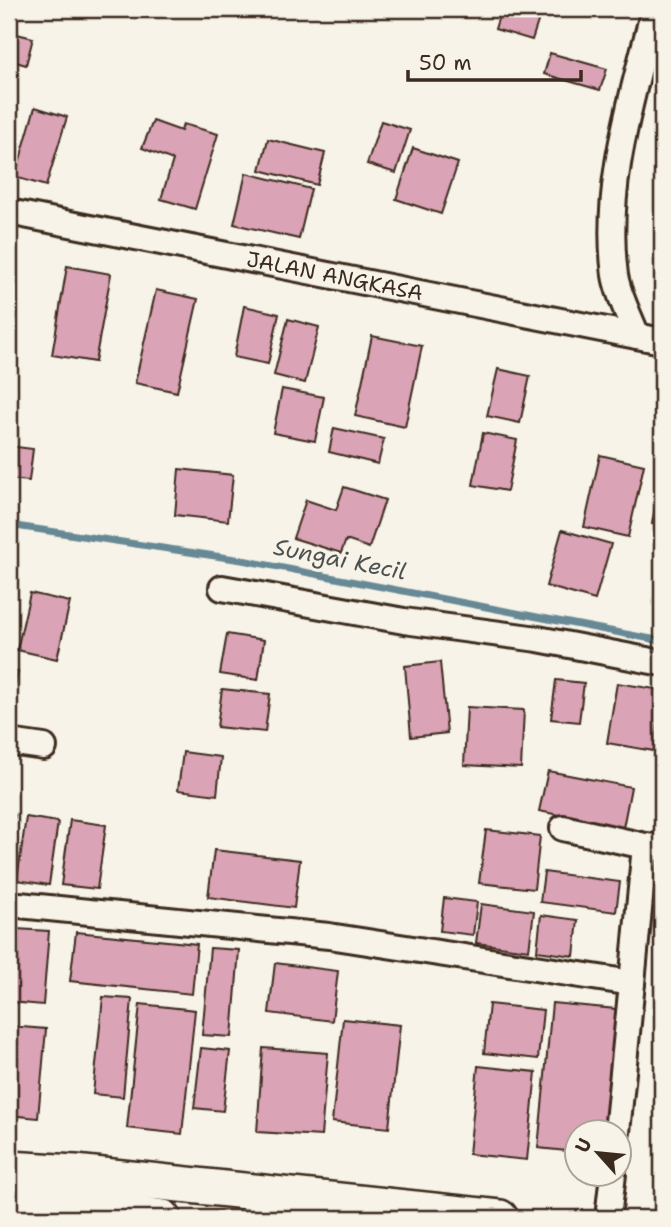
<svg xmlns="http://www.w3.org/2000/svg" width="671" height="1227" font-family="'Shantell Sans',sans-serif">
<rect width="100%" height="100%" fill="#f7f3e8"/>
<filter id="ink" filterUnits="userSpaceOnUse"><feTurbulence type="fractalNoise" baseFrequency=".0143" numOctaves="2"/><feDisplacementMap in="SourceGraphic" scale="14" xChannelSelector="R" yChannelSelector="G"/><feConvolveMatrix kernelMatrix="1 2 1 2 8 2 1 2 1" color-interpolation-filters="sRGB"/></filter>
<g filter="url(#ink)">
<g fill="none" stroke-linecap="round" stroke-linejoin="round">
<path stroke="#668995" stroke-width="7" d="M9,525l233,35 420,81"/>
</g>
<g fill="#dba3b6" stroke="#3b2a1e" stroke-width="2">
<path d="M501,9h41l-10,31 -37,-11z"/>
<path d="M9,32l24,6 -7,27 -17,-5z"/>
<path d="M550,53l57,16 -7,21 -56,-16z"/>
<path d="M9,68l6,1 -4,32h-2z"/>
<path d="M35,107l32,10 -21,69 -31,-9z"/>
<path d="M153,121l28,10 2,-7 35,10 -23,75 -34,-10 12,-39 -31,-12z"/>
<path d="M381,121l29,9 -14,43 -29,-9z"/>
<path d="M268,139l57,14 -8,32 -57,-15z"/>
<path d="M413,148l45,15 -17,51 -45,-15z"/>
<path d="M246,173l65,16 -12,50 -65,-15z"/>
<path d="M67,266l44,8 -16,88 -43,-7z"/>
<path d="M156,290l42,9 -21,93 -42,-9z"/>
<path d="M244,306l35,8 -11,50 -34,-7z"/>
<path d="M288,319l31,8 -14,56 -31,-8z"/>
<path d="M372,336l50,10 -17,81 -50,-11z"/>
<path d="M498,369l32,7 -10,47 -33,-7z"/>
<path d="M282,389l42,8 -9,44 -42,-8z"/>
<path d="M334,428l50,11 -6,25 -49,-12z"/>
<path d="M483,433l34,7 -10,51 -34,-6z"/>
<path d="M9,446l24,3 -4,32 -20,-2z"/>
<path d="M600,455l44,10 -16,72 -44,-10z"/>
<path d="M662,468v58l-10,-2z"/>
<path d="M179,469l54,6 -5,46 -53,-6z"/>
<path d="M344,487l41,13 -16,48 -23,-8 -5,13 -48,-15 13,-38 30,10z"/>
<path d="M562,530l49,14 -16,56 -49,-14z"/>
<path d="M30,593l40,9 -13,57 -40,-9z"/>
<path d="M227,634l37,6 -6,40 -38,-6z"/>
<path d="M440,662l7,71 -36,4 -6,-71z"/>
<path d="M9,670l9,2 -9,44z"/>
<path d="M556,680l28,3 -5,39 -28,-3z"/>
<path d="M617,683l45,7 -8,61 -47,-8z"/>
<path d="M222,689l48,5 -5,38 -48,-5z"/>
<path d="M467,707l57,3 -3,58 -57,-3z"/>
<path d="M183,752l38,5 -4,38 -39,-5z"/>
<path d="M548,771l83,16 -8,41 -84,-17z"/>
<path d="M9,813l6,2 -6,27z"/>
<path d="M26,817l32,5 -9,63 -32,-5z"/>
<path d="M70,820l36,5 -9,64 -36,-4z"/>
<path d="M486,830l54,6 -6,53 -55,-6z"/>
<path d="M214,850l86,10 -6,48 -86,-11z"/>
<path d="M544,872l76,10 -4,30 -76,-10z"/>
<path d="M444,898l33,4 -4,33 -33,-4z"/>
<path d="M481,904l53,7 -5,39 -53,-7z"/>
<path d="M541,915l37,5 -4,36 -37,-5z"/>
<path d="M16,929l33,2 -6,74 -33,-3z"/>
<path d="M76,932l121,12 -5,50 -122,-13z"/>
<path d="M210,948l29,2 -7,87 -30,-2z"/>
<path d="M275,963l63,8 -6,50 -63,-8z"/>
<path d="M103,997l29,2 -9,98 -30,-3z"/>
<path d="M552,1003l64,6 -12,123h-28v20l-38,-4z"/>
<path d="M140,1004l55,6 -13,124 -55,-6z"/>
<path d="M489,1004l54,6 -5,49 -54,-6z"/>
<path d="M343,1019l57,6 -11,103 -57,-6z"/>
<path d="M9,1026l37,3 -8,89 -29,-3z"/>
<path d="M201,1048l29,3 -7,60 -29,-3z"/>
<path d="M263,1048l65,5 -7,83 -64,-4z"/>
<path d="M478,1066l58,6 -9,88 -58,-6z"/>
</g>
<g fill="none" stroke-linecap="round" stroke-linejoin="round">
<defs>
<g id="minor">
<path id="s1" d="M9,212l653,129"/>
<path d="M637,336c-7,-19 -19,-41 -22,-61 -12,-91 18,-179 39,-266"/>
<path d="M222,588l182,33 134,18 124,24"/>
<path d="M9,742l35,5"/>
<path d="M563,828l82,18 17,2"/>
<path d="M9,904l320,32 303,47 -15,149"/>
<path d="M632,983l13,-137"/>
<path d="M608,1218l5,-44"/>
</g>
<g id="highway">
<path d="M9,1169l66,4 425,45"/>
<path d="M9,1199l62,5 92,14"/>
</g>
</defs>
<use href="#minor" stroke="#3b2a1e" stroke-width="30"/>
<use href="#highway" stroke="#3b2a1e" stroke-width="40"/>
<use href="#minor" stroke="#f7f3e8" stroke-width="24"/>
<use href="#highway" stroke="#f7f3e8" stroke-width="35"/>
</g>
</g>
<g text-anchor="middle" stroke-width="6" stroke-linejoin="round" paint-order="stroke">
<g font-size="21" fill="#3b2a1e" stroke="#f7f3e8">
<text dy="7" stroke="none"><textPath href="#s1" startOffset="332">JALAN ANGKASA</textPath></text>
</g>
<g font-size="23" font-style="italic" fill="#4d5250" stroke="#f7f3e8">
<text transform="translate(340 559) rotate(11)" y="8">Sungai Kecil</text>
</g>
</g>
<rect width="671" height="1227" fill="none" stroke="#f7f3e8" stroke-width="35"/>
<rect x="18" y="18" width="636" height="1192" fill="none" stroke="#3b2a1e" stroke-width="2.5" filter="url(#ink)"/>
<g transform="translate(598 1153) rotate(297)"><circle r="33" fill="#f7f3e8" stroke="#aca397" stroke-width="2"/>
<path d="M0-5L12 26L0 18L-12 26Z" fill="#3b2a1e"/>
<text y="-10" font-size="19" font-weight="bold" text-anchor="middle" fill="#3b2a1e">U</text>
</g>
<path d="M408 70v10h173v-10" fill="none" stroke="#3b2a1e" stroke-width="3.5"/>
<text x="419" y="70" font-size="21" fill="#3b2a1e" stroke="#f7f3e8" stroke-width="5" paint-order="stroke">50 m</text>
</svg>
